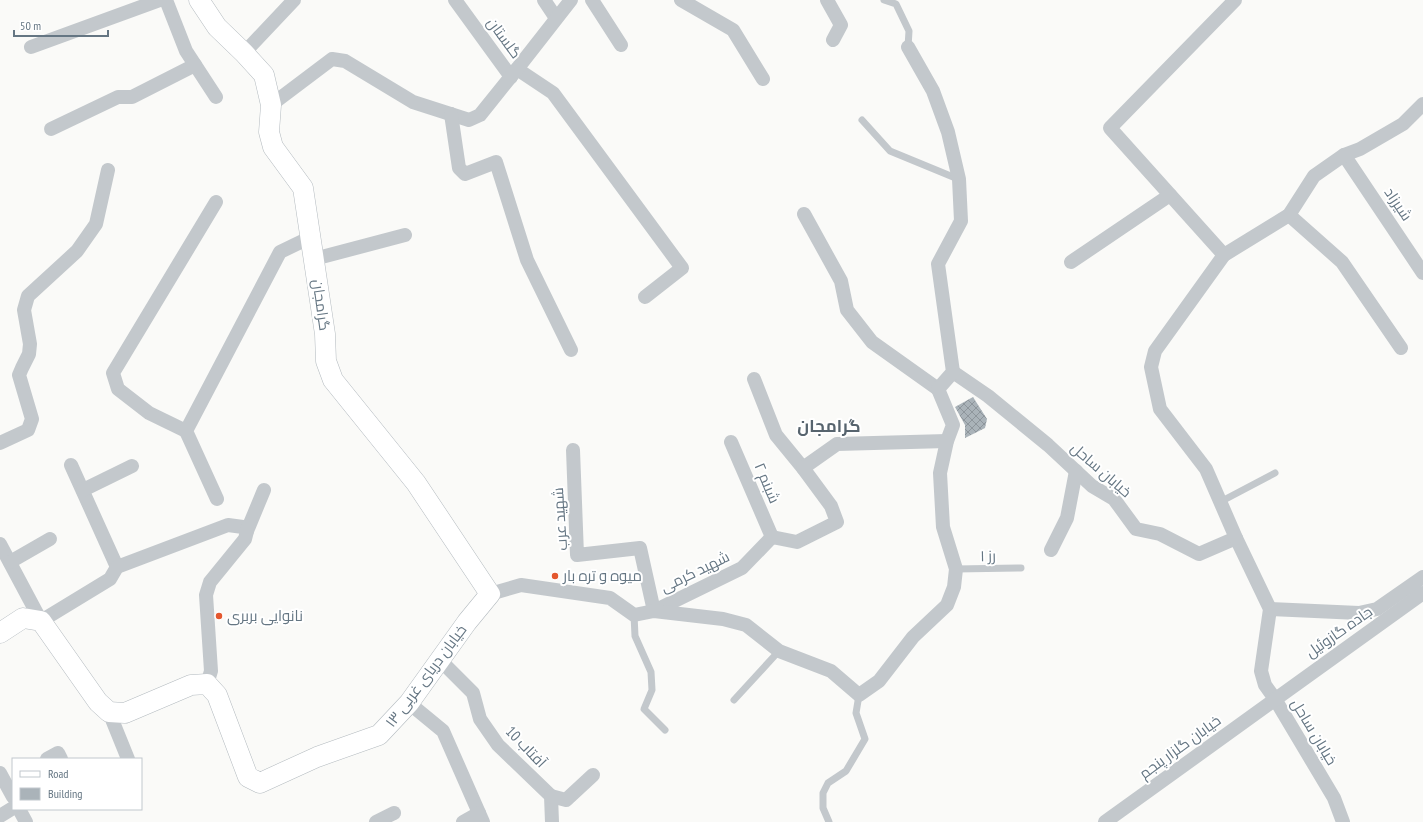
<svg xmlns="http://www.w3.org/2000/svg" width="1423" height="822" font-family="'PT Sans Narrow',Cairo,sans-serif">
<defs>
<pattern id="building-cross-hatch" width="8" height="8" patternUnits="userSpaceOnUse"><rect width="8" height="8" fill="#aab3b9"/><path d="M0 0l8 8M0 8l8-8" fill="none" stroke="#8e969c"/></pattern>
</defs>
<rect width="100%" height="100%" fill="#fafaf8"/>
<path fill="url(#building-cross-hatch)" d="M973,397l14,22 -2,9 -20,10v-13l-10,-18z"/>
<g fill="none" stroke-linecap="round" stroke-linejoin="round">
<defs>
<path id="secondary" d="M0,633l23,-15 18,3 57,81 11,10 16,1 66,-28 16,-1 10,11 31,82 12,6 57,-26 62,-22 30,-32 58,-81 23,-28 -74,-111 -83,-103 -7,-19 -1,-27 -22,-146 -30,-41 -4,-15 2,-27 -7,-30 -20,-22 -27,-26 -18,-27"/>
</defs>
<use href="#secondary" stroke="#b3babf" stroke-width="21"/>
<g stroke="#c3c8cc" stroke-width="7">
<path d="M884,0l12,4 13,27 -1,16"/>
<path d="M862,120l28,31 68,28"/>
<path d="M1220,502l55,-29"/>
<path d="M956,569l65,-1"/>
<path d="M634,615l1,21 16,36 1,18 -8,19 21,21"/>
<path d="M734,700l45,-49"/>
<path d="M829,822l-6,-14v-15l5,-10 18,-12 19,-32 -9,-26 3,-18"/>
</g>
<g stroke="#c3c8cc" stroke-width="14">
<path d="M166,0l20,51 30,46"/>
<path d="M455,0l56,77"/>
<path d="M544,0l12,18"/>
<path d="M592,0l29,45"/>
<path d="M681,0l52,30 30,49"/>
<path d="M827,0l14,25 -8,15"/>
<path d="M31,47l129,-47"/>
<path d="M244,53l50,-53"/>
<path d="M517,69l36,24 129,175 -37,29"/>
<path d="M271,105l61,-46 13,2 68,41 56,18 11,-5 37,-46 54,-69"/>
<path d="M451,114l8,54 6,6 31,-12 31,98 44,90"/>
<path d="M51,129l67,-32h14l63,-32"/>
<path d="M1344,155l79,118"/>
<path d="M804,214l37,67 6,29 25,32 66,47"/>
<path d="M1289,215l53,47 59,86"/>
<path d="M1224,255l-114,-127 125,-128"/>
<path d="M314,259l91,-24"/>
<path d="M1071,262l99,-67"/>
<path d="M953,372l35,24 60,49 44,41 22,13 22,30 24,5 39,20 37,-16 34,71 -9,62 4,14 10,14 59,99 9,24"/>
<path d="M186,431l-37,-18 -31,-24 -5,-16 103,-171"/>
<path d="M731,442l41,95"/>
<path d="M0,443l28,-13 4,-11 -13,-44 3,-7 7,-14 1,-10 -6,-34 4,-14 49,-45 19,-27 12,-54"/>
<path d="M573,450l4,105 63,-7 14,63 88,-43 30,-31 25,5 40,-20 -6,-16 -28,-38 -27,-33 -22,-56"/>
<path d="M71,465l46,102"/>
<path d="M803,468l34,-24 110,-3"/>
<path d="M83,490l49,-24"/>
<path d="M217,499l-31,-68 94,-179 31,-15"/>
<path d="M1236,538l-30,-69 -46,-60 -9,-42 4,-16 69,-96 65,-40 25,-39 30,-21 16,-6 43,-25 20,-20"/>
<path d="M0,544l41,77 69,-42 7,-12 111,-42 15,2 4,4"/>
<path d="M1051,550l16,-32 9,-47"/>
<path d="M10,562l40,-23"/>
<path d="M490,594l31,-9 89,13 24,17 20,-4 69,8 23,6 33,26 52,20 28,24 20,-14 34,-44 34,-32 7,-18 2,-18 -13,-42 -3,-54 7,-32 6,-16 -15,-36 15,-17 -15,-108 23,-43 -2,-42 -11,-47 -15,-41 -25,-44"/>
<path d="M1270,609l89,4 18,-4 46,-32"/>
<path d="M440,660l33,33 7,26 18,26 53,51 1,26"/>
<path d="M207,684l4,-13 -5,-76 4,-13 35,-43 2,-8 17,-41"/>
<path d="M409,703l34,28 40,91"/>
<path d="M109,712l19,47"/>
<path d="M47,759l11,-6 3,6"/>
<path d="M0,773l13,24"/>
<path d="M551,796l15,4 27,-25"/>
<path d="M19,809l7,13"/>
<path d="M0,816l13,-8"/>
<path d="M376,822l18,-9"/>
<path d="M463,822l16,-9"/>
<path d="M1105,822l318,-229"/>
</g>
<use href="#secondary" stroke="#fff" stroke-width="20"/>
</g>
<g fill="#e4572e" stroke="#fff" stroke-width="1.5">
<circle cx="555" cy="576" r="4"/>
<circle cx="219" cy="616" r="4"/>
</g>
<g text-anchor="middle" stroke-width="4" stroke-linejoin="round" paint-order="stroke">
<g font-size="15" fill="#657683" stroke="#fff">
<text transform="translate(504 38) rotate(54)" y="5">گلستان</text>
<text transform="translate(1398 204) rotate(56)" y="5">شیرزاد</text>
<text transform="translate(321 305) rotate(82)" y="5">گرامجان</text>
<text transform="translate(1101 470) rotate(41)" y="5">خیابان ساحل</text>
<text transform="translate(767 483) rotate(67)" y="5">شبنم ۲</text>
<text transform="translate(560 519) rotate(-94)" y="5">شهید عرب</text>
<text transform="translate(988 556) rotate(-1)" y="5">رز ۱</text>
<text transform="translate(695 572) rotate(-26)" y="5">شهید کرمی</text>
<text transform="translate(1339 632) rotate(-35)" y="5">جاده گازوئیل</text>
<text transform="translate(426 676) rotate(-53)" y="5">خیابان دریای غربی ۱۳</text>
<text transform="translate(1314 732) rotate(59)" y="5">خیابان ساحل</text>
<text transform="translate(526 747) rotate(46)" y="5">آفتاب 10</text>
<text transform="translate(1180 747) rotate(-36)" y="5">خیابان گلزار پنجم</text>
</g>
<g font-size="15" fill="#657683" stroke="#fff" text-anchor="start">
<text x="563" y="581">میوه و تره بار</text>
<text x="227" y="621">نانوایی بربری</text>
</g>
<g font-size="17" font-weight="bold" fill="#57646e" stroke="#fff">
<text x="829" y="432">گرامجان</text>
</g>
</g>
<rect x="12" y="758" width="130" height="52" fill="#ffffff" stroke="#c1c8cd"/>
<rect x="20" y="771" width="20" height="6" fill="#ffffff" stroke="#c1c8cd"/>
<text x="48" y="778" font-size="12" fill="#657683">Road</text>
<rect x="20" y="788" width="20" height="12" fill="#aab3b9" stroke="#c1c8cd"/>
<text x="48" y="798" font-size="12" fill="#657683">Building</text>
<path d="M14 30v6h94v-6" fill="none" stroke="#657683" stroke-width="2"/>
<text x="20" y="30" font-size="12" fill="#657683" stroke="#ffffff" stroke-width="3" paint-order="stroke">50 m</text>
</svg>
